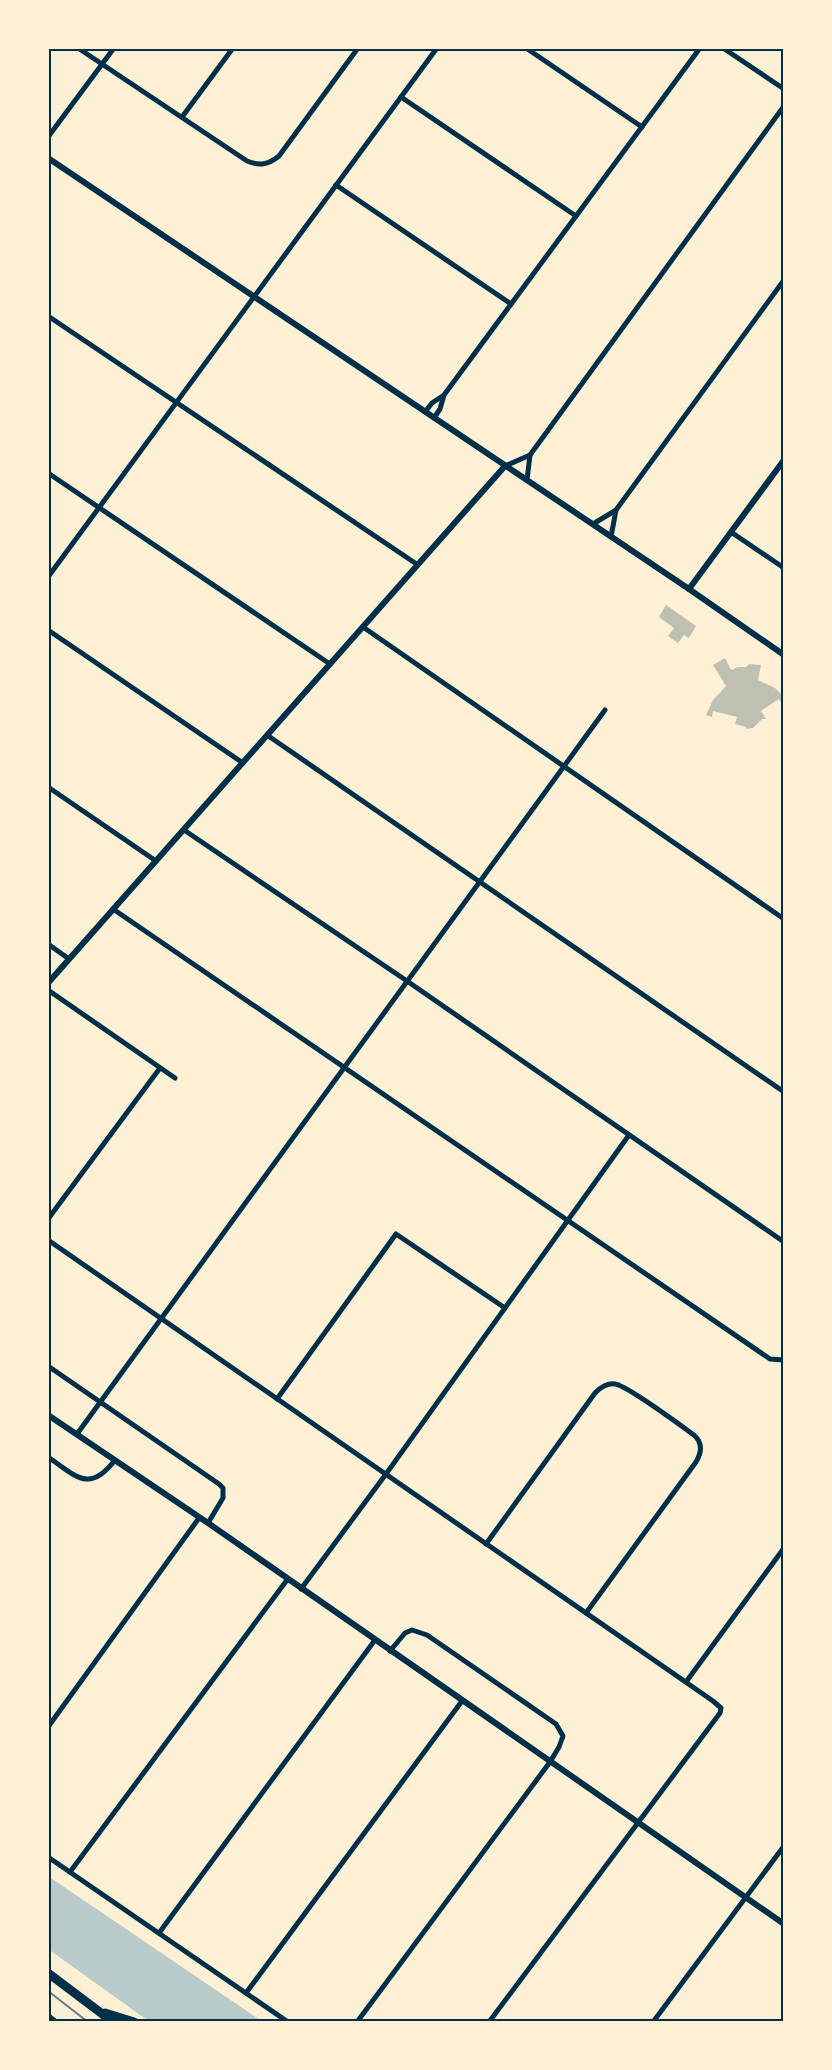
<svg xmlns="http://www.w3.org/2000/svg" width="832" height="2070" font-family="'Nunito Sans',sans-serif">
<rect width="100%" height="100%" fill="#fdf0d5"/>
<path fill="#b9caca" d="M48,1876l215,146h-113l-102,-73z"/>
<g fill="#bec0b2">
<path d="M666,605l30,21 -7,12 -5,-3 -6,8 -10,-7 6,-8 -15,-11z"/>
<path d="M725,658l6,12 7,-3h8l3,-3 12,1 -3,15 17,8 9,9v5l-2,2 -3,-5 -18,12 5,8h-4l-9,9 -7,1v-2l-11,-3 2,-7 -24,-6 -1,6 -6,-2 7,-15 13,-14 -13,-21z"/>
</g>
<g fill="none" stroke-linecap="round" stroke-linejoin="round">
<g stroke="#003049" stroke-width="5">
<path d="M78,48l169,113c12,5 21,4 32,-5l79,-108"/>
<path d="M526,48l116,79"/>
<path d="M723,48l61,41"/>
<path d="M401,97l175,119"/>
<path d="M182,117l51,-69"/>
<path d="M48,137l66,-89"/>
<path d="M336,185l175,119"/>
<path d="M48,316l370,249"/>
<path d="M425,412l7,-9 12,-8 256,-347"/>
<path d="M434,418l6,-9 4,-14"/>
<path d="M505,466l25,-11"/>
<path d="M48,473l282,191"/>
<path d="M527,480l3,-25 254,-349"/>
<path d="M593,524l23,-14 168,-230"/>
<path d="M731,532l53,36"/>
<path d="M611,537l5,-27"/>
<path d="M48,577l389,-529"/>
<path d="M363,627l421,292"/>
<path d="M48,630l195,133"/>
<path d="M267,735l517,357"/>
<path d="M48,787l108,74"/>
<path d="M184,830l223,151 377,261"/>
<path d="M113,909l657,450 14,1"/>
<path d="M48,944l21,15"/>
<path d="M48,990l127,88"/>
<path d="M48,1219l112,-151"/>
<path d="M48,1240l665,461 8,7 -1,5 -231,309"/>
<path d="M48,1366l171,118 4,4v10l-15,25"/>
<path d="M277,1399l119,-165 109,74"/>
<path d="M77,1434l528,-724"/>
<path d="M48,1457c28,19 41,37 67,3"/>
<path d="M486,1544l109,-151c6,-6 12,-10 20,-9 13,2 65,41 79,51 9,8 8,17 2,27l-110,151"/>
<path d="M301,1589l85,-115 243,-339"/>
<path d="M686,1682l98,-134"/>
<path d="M48,1727l151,-209"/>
<path d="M48,1857l240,165"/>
<path d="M70,1872l217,-292"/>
<path d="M159,1933l216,-293"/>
<path d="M246,1993l216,-292"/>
<path d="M357,2022l193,-260 9,-15 4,-11 -7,-12 -129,-89 -15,-5 -7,3 -15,18"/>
<path d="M653,2022l131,-176"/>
</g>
<g stroke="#003049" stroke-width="6">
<path d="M48,158l641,431 95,66"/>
<path d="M689,589l95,-129"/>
<path d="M48,983l457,-517"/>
<path d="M48,1415l160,108 576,401"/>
</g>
<g stroke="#003049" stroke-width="9">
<path d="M48,1973l65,49"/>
<path d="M105,2013l29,9"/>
<path d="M48,2018l5,4"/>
</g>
<path stroke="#657d81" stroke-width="2" d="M48,1991l40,31"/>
</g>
<rect width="832" height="2070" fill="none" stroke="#fdf0d5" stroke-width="99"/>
<rect x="50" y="50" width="732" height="1970" fill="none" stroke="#003049" stroke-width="2"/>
</svg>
